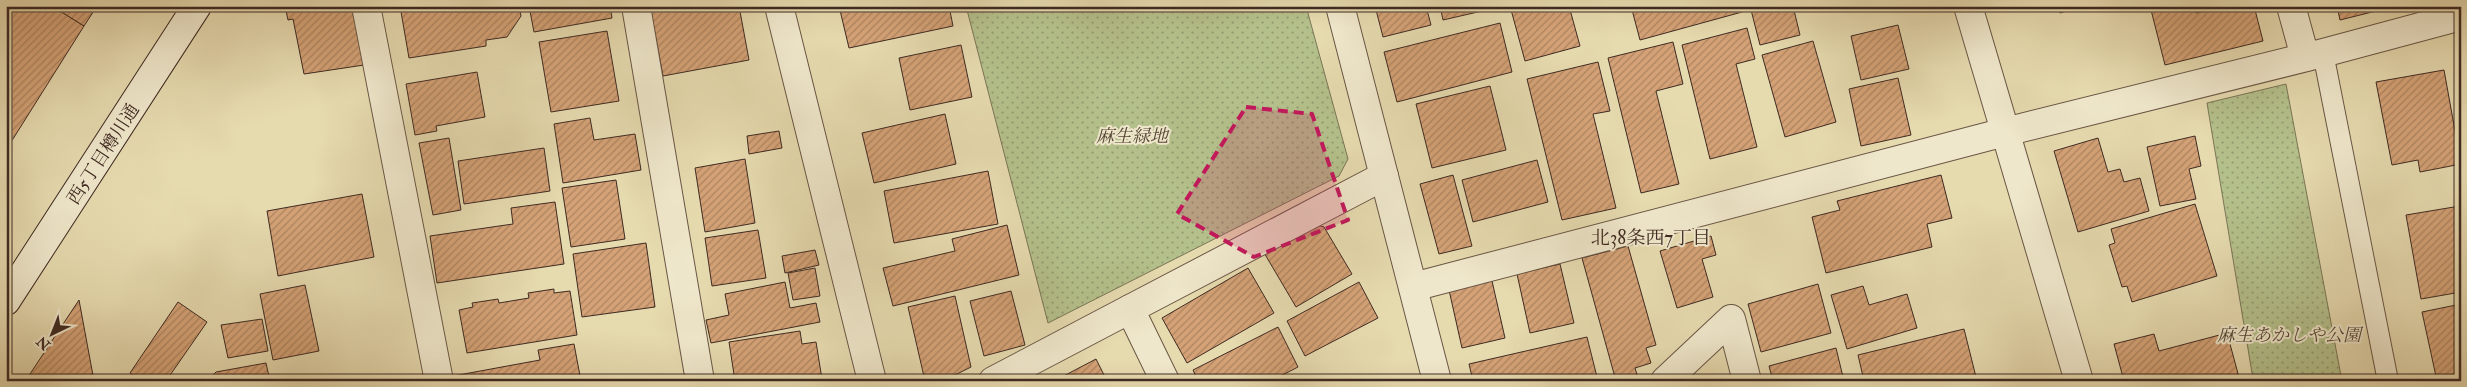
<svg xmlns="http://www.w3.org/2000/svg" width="2467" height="387" font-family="'IM FELL Double Pica','Noto Serif JP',serif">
<defs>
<pattern id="park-dots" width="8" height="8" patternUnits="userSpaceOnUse" patternTransform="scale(1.25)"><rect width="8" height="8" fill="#b4c08b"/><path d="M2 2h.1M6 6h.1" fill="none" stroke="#949c71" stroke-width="1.8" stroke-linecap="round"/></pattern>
<pattern id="building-hatch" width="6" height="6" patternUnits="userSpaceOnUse" patternTransform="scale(1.25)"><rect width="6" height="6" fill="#d4a276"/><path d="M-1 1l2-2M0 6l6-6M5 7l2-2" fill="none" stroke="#ad8460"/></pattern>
</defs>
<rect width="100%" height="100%" fill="#e6daaf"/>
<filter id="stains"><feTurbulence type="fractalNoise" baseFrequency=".004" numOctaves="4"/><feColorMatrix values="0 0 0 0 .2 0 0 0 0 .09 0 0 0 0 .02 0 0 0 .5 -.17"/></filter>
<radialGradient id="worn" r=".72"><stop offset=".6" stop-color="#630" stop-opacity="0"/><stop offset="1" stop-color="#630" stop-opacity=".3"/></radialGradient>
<g fill="url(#park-dots)" stroke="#7a7556">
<path d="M966,6h340l42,153 -9,17 -291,147z"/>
<path d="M2286,84l56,297h-95l6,-2 -46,-276z"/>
</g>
<g fill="url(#building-hatch)" stroke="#3f2a22">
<path d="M6,6h46l32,20 -78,124z"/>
<path d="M52,6h45l-13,20z"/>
<path d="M285,6h69l10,59 -60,9 -11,-55 -5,1z"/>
<path d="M400,6h119l2,10 -14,21 -21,3v6l-77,12z"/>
<path d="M529,6h81l2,12 -78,14z"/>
<path d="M684,6h10l1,3 18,-3h26l10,54 -86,16 -12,-64z"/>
<path d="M839,6h110l4,20 -104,22z"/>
<path d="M1375,6h51l5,19 -48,12z"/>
<path d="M1440,6h54l1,2 -52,12z"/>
<path d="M1510,6h59l11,40 -55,15z"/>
<path d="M1631,6h109l2,6 -102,28z"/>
<path d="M1750,6h43l7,29 -40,10z"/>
<path d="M2058,6h26l-24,7z"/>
<path d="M2150,6h44l2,7 29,-7h29l9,35 -98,24z"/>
<path d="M2337,6h59l-56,14z"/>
<path d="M1500,23l12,49 -115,30 -13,-50z"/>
<path d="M1898,25l11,44 -48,11 -10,-44z"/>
<path d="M1747,28l8,31 -19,5 21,83 -47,12 -28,-114z"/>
<path d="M607,31l12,70 -68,11 -12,-70z"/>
<path d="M1813,41l23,81 -51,15 -23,-82z"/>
<path d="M1673,42l10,42 -27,7 23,93 -38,9 -33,-135z"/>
<path d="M961,45l11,52 -62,13 -11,-52z"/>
<path d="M1598,62l12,49 -17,3 23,94 -54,12 -35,-141z"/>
<path d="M2444,70l17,94 -41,8 -2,-12 -26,5 -16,-83z"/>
<path d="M477,72l8,45 -49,9 1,5 -22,4 -9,-51z"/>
<path d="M1898,78l13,57 -50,11 -12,-57z"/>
<path d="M1490,86l16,64 -74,18 -16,-64z"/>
<path d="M945,114l11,50 -82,19 -12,-50z"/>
<path d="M590,118l4,22 41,-6 6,36 -78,13 -9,-59z"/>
<path d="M779,131l3,17 -33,6 -2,-18z"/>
<path d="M2195,136l6,30 -12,3 7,30 -36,7 -13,-59z"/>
<path d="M449,138l12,72 -28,5 -14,-72z"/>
<path d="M2098,138l10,34 12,-3 4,13 16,-4 9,33 -71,21 -24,-81z"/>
<path d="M544,148l6,43 -86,13 -6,-43z"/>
<path d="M745,159l10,64 -50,9 -10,-64z"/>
<path d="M1537,160l11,42 -75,20 -11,-42z"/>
<path d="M988,171l10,53 -104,19 -10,-52z"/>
<path d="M1453,175l19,71 -33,8 -19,-70z"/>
<path d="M1941,175l11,43 -25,6 5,23 -106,26 -14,-56 28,-7 -3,-9z"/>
<path d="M616,180l9,59 -54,8 -9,-59z"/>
<path d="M362,194l12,63 -96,19 -11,-65z"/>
<path d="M555,202l9,62 -127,19 -7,-47 83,-12 -2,-16z"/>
<path d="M2195,204l22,72 -85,26 -5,-16 -5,1 -13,-42 6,-2 -4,-14z"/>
<path d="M2460,206l1,86 -40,7 -15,-84z"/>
<path d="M1311,223l13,4 28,47 -56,33 -33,-56z"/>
<path d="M1007,225l12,50 -126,31 -10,-38 72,-17 -3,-12z"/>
<path d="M758,230l8,48 -54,8 -7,-48z"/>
<path d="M1711,236l5,19 -14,4 11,38 -36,11 -17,-57z"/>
<path d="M646,243l9,64 -73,10 -9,-63z"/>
<path d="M1628,246l28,99 -10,3 5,15 -16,5 4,13h-23l-34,-123z"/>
<path d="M815,250l4,15 -34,8 -3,-17z"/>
<path d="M1560,264l14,59 -44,10 -13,-59z"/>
<path d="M815,268l5,28 -27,4 -5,-27z"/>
<path d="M1248,268l26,45 -87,50 -25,-45z"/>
<path d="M1492,281l13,57 -43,10 -13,-58z"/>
<path d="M785,282l5,26 26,-5 4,19 -109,21 -5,-23 23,-5 -4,-21z"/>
<path d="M1359,282l19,36 -73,38 -18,-35z"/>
<path d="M1818,284l13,49 -70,19 -13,-48z"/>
<path d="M305,285l14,66 -46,9 -13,-66z"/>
<path d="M1863,286l6,19 38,-11 10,34 -70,21 -16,-54z"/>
<path d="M554,289v4l16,-2 7,44 -110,18 -8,-43 14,-3 -1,-4 26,-4 1,4 30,-5 -1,-5z"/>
<path d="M1011,291l14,54 -41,11 -14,-55z"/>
<path d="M955,296l16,71 -28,14h-18l-17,-74z"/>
<path d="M79,300l15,81h-67l-1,-1z"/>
<path d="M178,302l29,20 -41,59h-26l-10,-8z"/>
<path d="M2461,304v77h-24l-15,-69z"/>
<path d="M262,319l6,32 -40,7 -7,-33z"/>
<path d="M1278,327l20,40 -27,14h-73l-5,-11z"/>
<path d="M1964,329l13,52h-113l-6,-26z"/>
<path d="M800,331l2,13 14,-2 6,37 -87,2 -6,-39z"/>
<path d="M2227,333l13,48h-116l-10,-37 40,-10 5,17z"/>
<path d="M1587,337l10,40 -17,4h-107l-4,-17z"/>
<path d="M574,344l7,37h-127l-1,-5 87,-16 -2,-10z"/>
<path d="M1836,348l8,33h-71l-4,-15z"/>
<path d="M1096,359l11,22h-50l-1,-1z"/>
<path d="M266,363l4,18h-63l9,-9z"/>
</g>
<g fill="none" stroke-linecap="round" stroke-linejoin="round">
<defs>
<path id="lane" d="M2323,53l65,328"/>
<g id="street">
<path d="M366,6l73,375"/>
<path d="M636,6l64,375"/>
<path d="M779,6l93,375"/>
<path d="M1340,6l97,375"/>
<path d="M1968,6l111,375"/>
<path d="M2291,6l14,51"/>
<path d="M1413,287l592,-155 318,-79 138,-37"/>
<path d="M1130,309l254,-133"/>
<path d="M993,381l137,-72 35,72"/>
<path d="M1665,381l66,-62 16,62"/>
</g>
<path id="secondary" d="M6,301l191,-295"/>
</defs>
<use href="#lane" stroke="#695645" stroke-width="22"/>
<use href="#street" stroke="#695645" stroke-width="30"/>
<use href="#secondary" stroke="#3f2a22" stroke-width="30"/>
<use href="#lane" stroke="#efe7cb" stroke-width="20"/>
<use href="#street" stroke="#efe7cb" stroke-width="28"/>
<use href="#secondary" stroke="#efe7cb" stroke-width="28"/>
</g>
<path fill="#c2185b" fill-opacity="0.2" stroke="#c2185b" stroke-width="4" stroke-dasharray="10 6" stroke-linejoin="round" d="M1246,107l66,7 36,106 -94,37 -77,-43z"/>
<g text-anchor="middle" stroke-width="4" stroke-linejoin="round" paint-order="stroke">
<g font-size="18" font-style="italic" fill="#564837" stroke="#efe7cb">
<text x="1132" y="142">麻生緑地</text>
<text x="2289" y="341">麻生あかしや公園</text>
</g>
<g font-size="18" fill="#3f2a22" stroke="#efe7cb">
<text transform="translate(103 154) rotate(-57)" y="6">西5丁目樽川通</text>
</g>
<g font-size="19" fill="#3f2a22" stroke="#efe7cb">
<text x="1651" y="244">北38条西7丁目</text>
</g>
</g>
<rect width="2467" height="387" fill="none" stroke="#e6daaf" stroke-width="25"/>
<rect x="8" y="8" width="2452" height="372" fill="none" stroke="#3f2a22" stroke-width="2.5"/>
<rect x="12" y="12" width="2442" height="362" fill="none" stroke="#3f2a22"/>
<g transform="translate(52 334) rotate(223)" stroke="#efe7cb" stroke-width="4" paint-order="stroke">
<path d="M0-4L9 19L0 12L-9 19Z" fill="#3f2a22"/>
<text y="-8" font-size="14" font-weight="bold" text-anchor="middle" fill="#3f2a22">N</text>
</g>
<rect width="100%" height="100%" filter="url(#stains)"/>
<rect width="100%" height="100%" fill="url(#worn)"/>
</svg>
